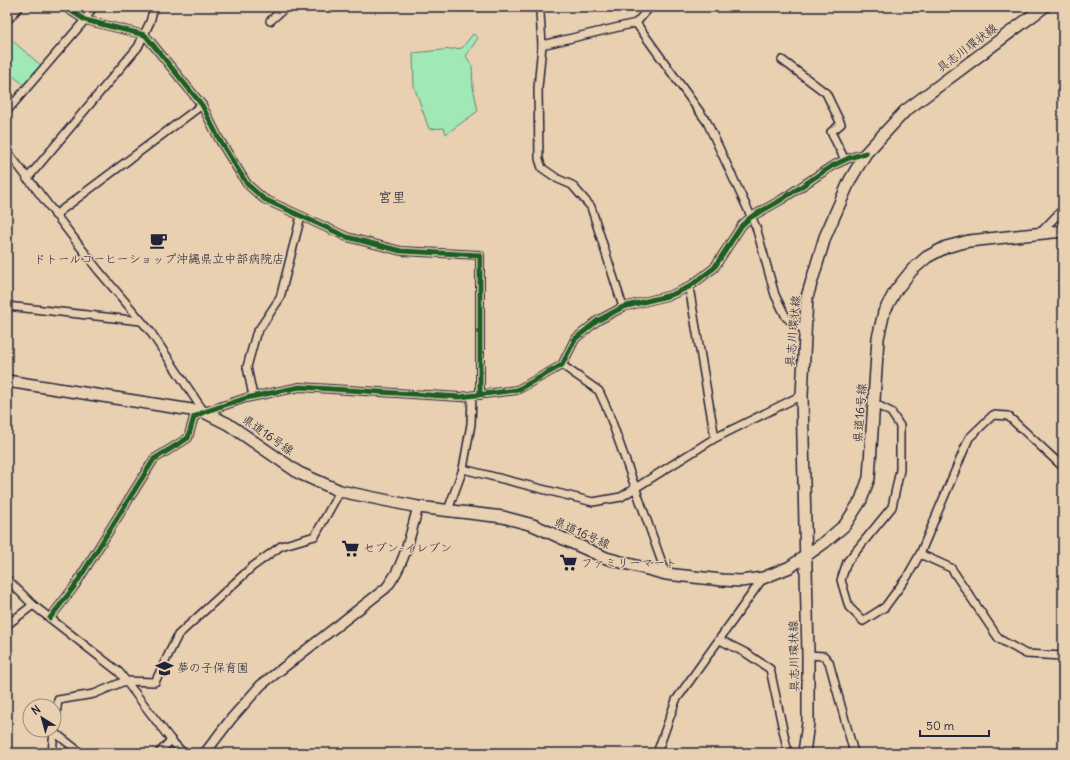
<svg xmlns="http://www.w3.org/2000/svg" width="1070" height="760" font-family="Delius,'Klee One',sans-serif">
<rect width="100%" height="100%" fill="#e8d0b1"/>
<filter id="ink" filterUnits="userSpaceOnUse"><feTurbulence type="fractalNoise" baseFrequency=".025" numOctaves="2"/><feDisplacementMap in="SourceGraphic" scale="8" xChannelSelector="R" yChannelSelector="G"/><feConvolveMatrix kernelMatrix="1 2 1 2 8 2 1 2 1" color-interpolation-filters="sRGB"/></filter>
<g filter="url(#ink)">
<g fill="#a0e8b6" stroke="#618578">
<path d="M473,34l5,4 -12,18 6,10 1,21 5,24 -32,23 -2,-6 -15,1 -15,-43 -1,-33 49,-5z"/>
<path d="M7,36l37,32 -16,20 -21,-17z"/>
</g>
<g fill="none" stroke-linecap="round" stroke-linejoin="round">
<defs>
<g id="minor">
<path d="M65,7l20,13 60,15 57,70 17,34 28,45 17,15 83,38 54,14 79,4v140"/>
<path d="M542,7l-2,6 2,32 -4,43 1,71 3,9 16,11 14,6 19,22 32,100"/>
<path d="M7,21l12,-14"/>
<path d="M270,21l16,-14"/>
<path d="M636,23l71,99 49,105 19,68 11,22 8,7 10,5"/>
<path d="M542,45l94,-22 14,-16"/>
<path d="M782,60l44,33 15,31 -10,8 14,28"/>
<path d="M7,111l78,-91 8,-13"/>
<path d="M7,151l91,119 52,61 54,81"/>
<path d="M27,179l111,-132 12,-25 4,-15"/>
<path d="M55,215l147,-110"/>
<path d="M1040,233l23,-24"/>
<path d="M689,287l26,151"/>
<path d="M7,306l134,15"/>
<path d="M562,365l37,26 9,20 58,163"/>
<path d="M253,396l-6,-29 9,-33 24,-36 21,-82"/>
<path d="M873,403l18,9 9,14v44l-8,37 -45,55 -6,18 8,27 14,14 22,-14 22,-30 13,-23 49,-116 24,-23 15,1 55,51"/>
<path d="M463,469l130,33 28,-5 94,-59 87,-43"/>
<path d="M448,510l15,-41 8,-45 1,-28"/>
<path d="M920,554l31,14 48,71 27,15 37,2"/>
<path d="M7,579l26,26 86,67 52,68 12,13"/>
<path d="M50,618l24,-31 80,-128 34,-21 6,-21 10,-5 42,-14 54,-11 160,10 57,-7 45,-25 13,-26 22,-18 26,-14 48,-12 18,-8 25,-19 28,-43 9,-8 30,-17 51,-34 17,-8 17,-5"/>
<path d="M7,625l26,-20"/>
<path d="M720,640l26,13 24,16 18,84"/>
<path d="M808,655l16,1 5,6 25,91"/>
<path d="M54,730l4,-30 36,-6 31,-13 30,1 23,-47 74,-68 29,-21 34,-10 25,-45"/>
<path d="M54,732l27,21"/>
<path d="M52,753l2,-23"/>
<path d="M159,753l12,-13"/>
<path d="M657,753l19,-53 87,-122"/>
</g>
<path id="tertiary" d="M205,753l26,-34 30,-34 125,-97c19,-23 24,-53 32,-81"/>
<g id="secondary">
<path d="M7,381l197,31 24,12 71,49 41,18 78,16 85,10 30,8 73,33 60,16 56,6 19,1 22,-3 27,-11 35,-25 20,-17 16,-25 8,-22 9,-140 6,-26 12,-22 16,-20 15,-13 19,-10 23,-6 94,-10"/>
<path d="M804,753l4,-30v-68l-6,-260 5,-98 18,-60 25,-57 16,-27 39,-42 139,-104"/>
</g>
</defs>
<use href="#minor" stroke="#22223b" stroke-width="10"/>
<use href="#tertiary" stroke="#22223b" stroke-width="12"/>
<use href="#secondary" stroke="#22223b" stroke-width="14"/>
<use href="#minor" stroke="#e8d0b1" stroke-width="7"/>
<use href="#tertiary" stroke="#e8d0b1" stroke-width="9"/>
<use href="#secondary" stroke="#e8d0b1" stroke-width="11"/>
<defs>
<g id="cycleway">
<path d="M65,7l20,13 60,15 57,70 17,34 28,45 17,15 83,38 54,14 79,4v140"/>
<path d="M50,618l24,-31 80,-128 34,-21 6,-21 10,-5 42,-14 54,-11 160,10 57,-7 45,-25 13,-26 22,-18 26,-14 48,-12 18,-8 25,-19 28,-43 9,-8 30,-17 51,-34 17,-8 17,-5"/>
</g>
</defs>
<use href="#cycleway" stroke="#e8d0b1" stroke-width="8"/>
<use href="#cycleway" stroke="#1b5e20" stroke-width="5"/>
</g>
</g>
<defs>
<symbol id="cafe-bare" viewBox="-9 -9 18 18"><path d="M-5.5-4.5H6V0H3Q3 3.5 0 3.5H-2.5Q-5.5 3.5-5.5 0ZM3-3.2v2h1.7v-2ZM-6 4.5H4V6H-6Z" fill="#22223b" stroke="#e8d0b1" stroke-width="2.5" paint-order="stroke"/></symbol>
<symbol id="supermarket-bare" viewBox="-9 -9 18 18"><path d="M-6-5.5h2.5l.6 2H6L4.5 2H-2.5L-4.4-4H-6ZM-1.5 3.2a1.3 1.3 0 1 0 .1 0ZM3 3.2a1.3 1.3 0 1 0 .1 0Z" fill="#22223b" stroke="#e8d0b1" stroke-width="2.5" paint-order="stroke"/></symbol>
<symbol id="school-bare" viewBox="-9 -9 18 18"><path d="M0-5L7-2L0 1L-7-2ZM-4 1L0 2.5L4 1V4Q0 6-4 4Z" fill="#22223b" stroke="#e8d0b1" stroke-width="2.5" paint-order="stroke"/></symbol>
</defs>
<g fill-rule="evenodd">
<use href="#cafe-bare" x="146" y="228" width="25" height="25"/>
<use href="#supermarket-bare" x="338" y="536" width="25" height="25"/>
<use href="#supermarket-bare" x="556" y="550" width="25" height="25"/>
<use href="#school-bare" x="152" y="656" width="25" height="25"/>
</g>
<g text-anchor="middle" stroke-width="3" stroke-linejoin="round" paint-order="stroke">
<g font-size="12" fill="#22223b" stroke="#e8d0b1">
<text transform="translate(967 48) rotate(-37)" y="4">具志川環状線</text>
<text transform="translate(793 331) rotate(-85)" y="4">具志川環状線</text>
<text transform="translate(860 413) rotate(-86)" y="4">県道16号線</text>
<text transform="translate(268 435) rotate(35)" y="4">県道16号線</text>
<text transform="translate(582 533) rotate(24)" y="4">県道16号線</text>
<text transform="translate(794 656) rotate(-91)" y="4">具志川環状線</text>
</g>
<g font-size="12" fill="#22223b" stroke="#e8d0b1" text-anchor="start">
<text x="159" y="263" text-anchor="middle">ドトールコーヒーショップ沖縄県立中部病院店</text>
<text x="363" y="552">セブン-イレブン</text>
<text x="581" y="567">ファミリーマート</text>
<text x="177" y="672">夢の子保育園</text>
</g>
<g font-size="14" fill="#22223b" stroke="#e8d0b1">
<text x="392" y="202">宮里</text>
</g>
</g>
<rect width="1070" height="760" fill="none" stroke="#e8d0b1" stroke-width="24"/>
<rect x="12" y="12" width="1046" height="736" fill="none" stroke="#22223b" stroke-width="1.5" filter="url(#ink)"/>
<g transform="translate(42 718) rotate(323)"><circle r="19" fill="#e8d0b1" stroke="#998a82"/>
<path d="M0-3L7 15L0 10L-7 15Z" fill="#22223b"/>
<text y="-6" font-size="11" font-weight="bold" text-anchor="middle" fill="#22223b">N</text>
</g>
<path d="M920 730v6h69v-6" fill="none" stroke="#22223b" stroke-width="2"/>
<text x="926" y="730" font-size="12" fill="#22223b" stroke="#e8d0b1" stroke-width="3" paint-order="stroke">50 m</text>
</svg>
